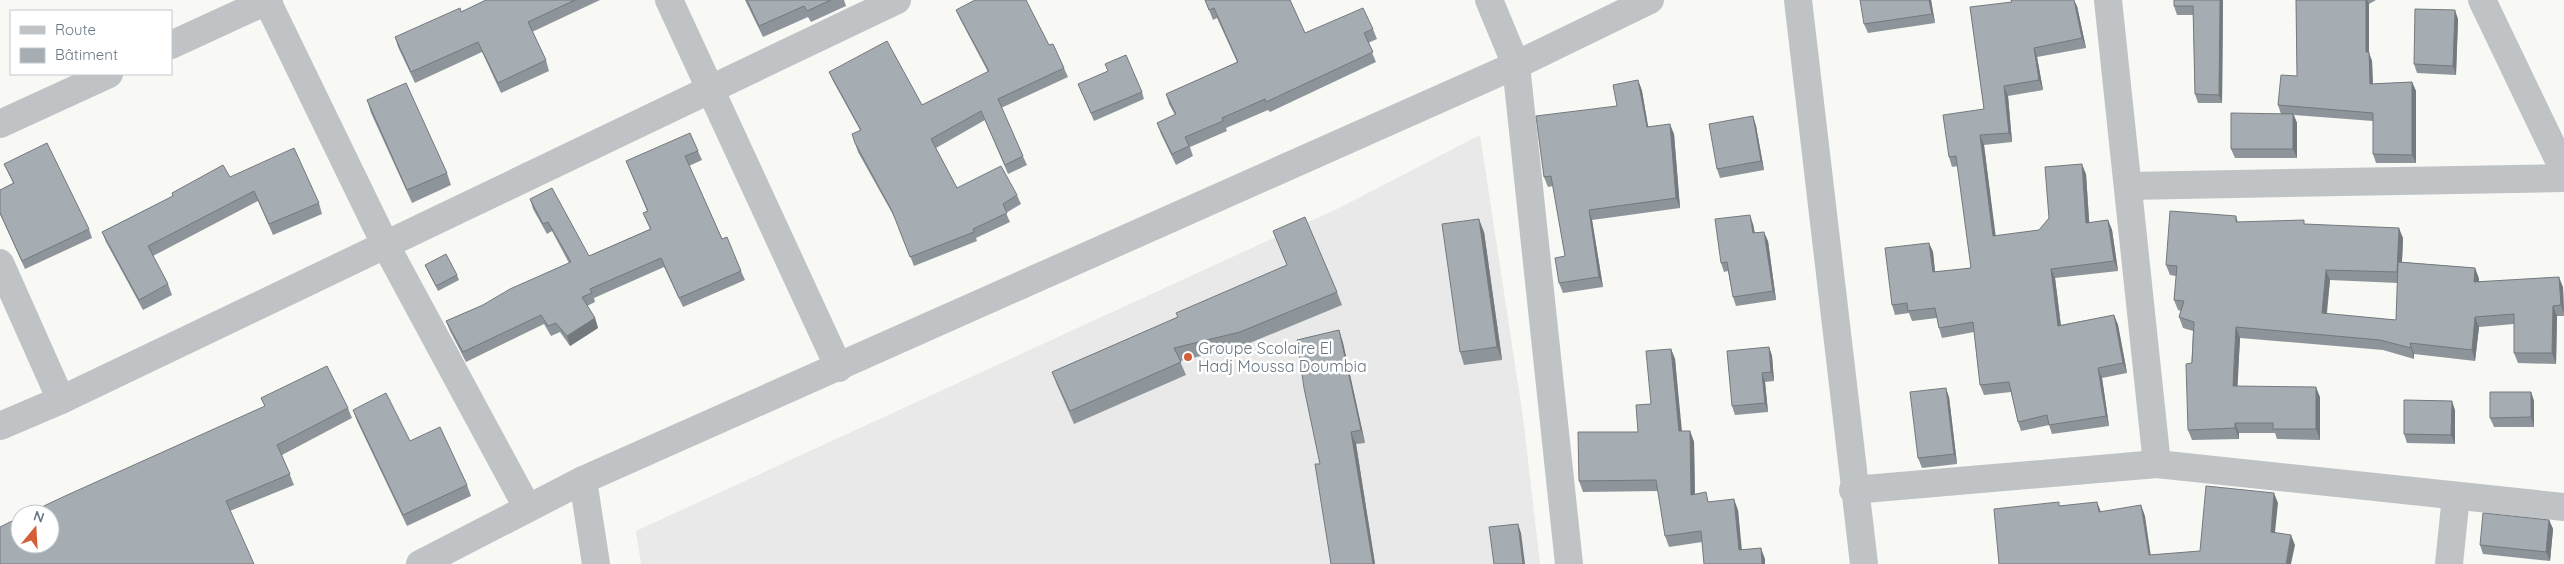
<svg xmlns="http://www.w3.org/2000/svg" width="2564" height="564" font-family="Quicksand,sans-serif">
<rect width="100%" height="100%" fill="#f8f8f5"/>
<path fill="#e8e9e8" d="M1480,135l43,282 17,147h-899l-5,-33 705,-324z"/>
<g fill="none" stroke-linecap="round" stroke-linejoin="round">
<g stroke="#bfc3c6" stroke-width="28">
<path d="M669,0l170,368"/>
<path d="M1489,0l27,65 53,499"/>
<path d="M1798,0l66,564"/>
<path d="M2108,0l49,464"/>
<path d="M2482,0l82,171"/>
<path d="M267,1l118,243 142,263"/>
<path d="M171,45l98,-45"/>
<path d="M0,124l109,-50"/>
<path d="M2128,186l436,-8"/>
<path d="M0,263l61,137"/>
<path d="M0,426l61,-26 836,-400"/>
<path d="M583,480l13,84"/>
<path d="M1853,490l304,-26 407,43"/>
<path d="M420,564l163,-84 933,-415 134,-65"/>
<path d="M2449,564l7,-68"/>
</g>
</g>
<g fill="#8e959a" fill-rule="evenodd">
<path d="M486,0h114l-68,32 14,28 3,11 -48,22 -19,-41 -67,31 -17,-36 -3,-10 66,-25z"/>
<path d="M745,0h99l2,6 -35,16 -3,-5 -45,20z"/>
<path d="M1205,0h85l15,33 68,-4 4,10 -9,4 8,19 -106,50 -2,-2 -42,18 1,3 -37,16 3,9 -17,9 -15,-31 -4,-11 18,-8 -6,-11 -3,-10 71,-32 -20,-44 -4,2z"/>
<path d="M1931,0l4,23 -67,10 -4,-9z"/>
<path d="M2174,0h49l-1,103h-24l-3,-9 -2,-79h-16l-3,-9z"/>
<path d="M2296,0h80l-7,4v49l3,8 1,23 39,-2 4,9v72h-40l-3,-9v-33l-79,-6 3,8v35h-62l-4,-9 50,-35 -3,-9 19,-29z"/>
<path d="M2077,6l9,42 -49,9 6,33 -35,6 4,46 -28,3 11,91 44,-6 47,-56 3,49 19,-3 4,10 6,41 -63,7 6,47 53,-10 4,10 9,48 -25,5 7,48 -57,8 -3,-9 -28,6 -3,-9 -7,-30 -27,3 -4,-10 -6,-53 -32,6 -3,-10 -2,-10 -25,3 -3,-8 -14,2 -3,-10 37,-62 4,9 2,20 36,-4 -13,-102 -6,1 -3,-10 35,-48 -14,-102z"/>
<path d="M956,10l93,35 15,23 4,9 -67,31 26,57 -19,9 -23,-54 -49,28 21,40 60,7 4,9 -15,9 4,9 -34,16 1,3 -63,25 -18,-46 -38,-68 -3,-9 5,-13 -27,-49 -4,-9 93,33 66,-33 -28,-53z"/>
<path d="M2458,19l-2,56 -39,-2 -3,-9z"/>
<path d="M1638,80l4,11 6,36 26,7 6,74 -88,12 11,67 -40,6 -4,-10 6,-27 -12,-70 -5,1 -4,-10 73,-71z"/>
<path d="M1078,84l64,8 2,7 -50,22z"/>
<path d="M367,100l80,73 4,12 -39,18 -41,-90z"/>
<path d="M1753,116l3,10 8,44 -44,8 -3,-9z"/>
<path d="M698,151l4,9 -13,6 33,73 19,32 4,9 -62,27 -19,-40 -70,31 1,4 -8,4 8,12 3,10 -28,18 -10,-14 -9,4 -7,-12 -78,38 -16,-31 -4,-10 37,-16 86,-42 -17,-32 -5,3 -14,-25 -3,-10 59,57 61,-27 -7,-16 4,-2 -21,-50z"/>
<path d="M4,164l85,65 3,9 -67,31 -25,-55v-24l13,-7z"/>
<path d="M230,177l89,26 3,11 -49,21 -15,-34 -105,55 15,28 4,11 -29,15 -37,-68 -4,-10 71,-36 -1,-3z"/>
<path d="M2236,216l2,6 68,2 97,14 -1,24 73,6 4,11v2l84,6 1,29h-7l-1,48 -38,-1 -4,-10v-29l-35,3 -4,34 -61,-7v5l-31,-9 -143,-12 -3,49 83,10v43l-43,-1 -2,-6h-36v6l-47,1 -4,-10 5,-99 -10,-3 -4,-11 2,-6 -3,-1 -4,-10 2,-24 -6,-1 -4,-10zM2330,280l68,3 -2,37 -69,-6z"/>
<path d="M1753,224l2,9 13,8 8,59 -40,6 -3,-9 -5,-26 -4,1 -3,-9z"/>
<path d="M1273,231l64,61 5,13 -97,40 -65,16 6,14 -112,49 -17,-39 -5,-13 126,-55 109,-52z"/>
<path d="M1484,232l18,128 -38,5 -4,-13z"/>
<path d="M425,265l32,10 2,5 -21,11z"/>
<path d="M1339,330l4,13 22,100 -9,1 19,120 -55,-100z"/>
<path d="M1769,347l3,9 2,25 -9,1 3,30 -33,3 -3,-9z"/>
<path d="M1671,349l4,10 6,72h9l4,11 1,52 14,8 29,8 3,40 24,9v5h-61l-2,-22 -33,5 -4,-11 -7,-45 -75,1 -4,-11 59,-49 13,-28z"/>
<path d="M2531,392l3,9v26h-40l-4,-9z"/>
<path d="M1949,397l8,67 -35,4 -4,-10z"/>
<path d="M261,398l87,10 4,10 -70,37 12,30 -64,26 -230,53 265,-157z"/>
<path d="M353,410l57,31 57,44 4,11 -64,30 -50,-105z"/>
<path d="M2455,410v34l-48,-1 -3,-9z"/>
<path d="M2549,520l4,9 -3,32 -67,-7 -3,-9z"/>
</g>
<g fill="#74797d">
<path d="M1929,0h2l4,23 -3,-9z"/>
<path d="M2074,0l3,6 9,42 -4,-10z"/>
<path d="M2220,0h3l-1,103 -3,-8z"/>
<path d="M2366,0h1l2,4v49l3,8 1,32 -3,-9 -4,-32z"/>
<path d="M2455,10l3,9 -2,56 -3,-9z"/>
<path d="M2034,48l3,9 6,33 -4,-10z"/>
<path d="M1638,80l4,11 8,46 -3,-10z"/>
<path d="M2412,82l4,9v72l-4,-8z"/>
<path d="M2004,86l4,10 4,46 -3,-9z"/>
<path d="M2293,114l4,9v35l-4,-9z"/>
<path d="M1753,116l3,10 8,44 -3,-9z"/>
<path d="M1670,124l4,10 6,74 -4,-10z"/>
<path d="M1980,135l4,10 13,101 -4,-10z"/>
<path d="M2082,164l4,10 4,59 -4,-10z"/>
<path d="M1589,210l3,10 11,67 -4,-10z"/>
<path d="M1750,215l3,9 3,18 -3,-9z"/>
<path d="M1479,219l5,13 18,128 -5,-13z"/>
<path d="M2108,220l4,10 6,41 -4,-10z"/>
<path d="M2399,228l4,10 -2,45 -4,-11z"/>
<path d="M1764,232l4,9 8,59 -3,-9z"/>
<path d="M1929,243l4,9 3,30 -3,-10z"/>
<path d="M2475,268l4,11 -2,13 -3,-10z"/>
<path d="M2051,269l4,9 7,58 -4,-10z"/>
<path d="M2326,270l4,10 -5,44 -3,-11z"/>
<path d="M2559,277l4,10 1,27 -3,-9z"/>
<path d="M2553,306l4,10 -1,48 -4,-11z"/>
<path d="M2114,315l4,10 9,48 -4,-10z"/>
<path d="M2475,317l4,10 -4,34 -3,-11z"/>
<path d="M595,318l3,10 -28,18 -3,-10z"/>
<path d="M2236,327l4,11 -3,59 -4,-11z"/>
<path d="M1339,330l4,13 22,100 -4,-13z"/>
<path d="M2410,343l4,11v5l-3,-11z"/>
<path d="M1769,347l3,9 2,25 -3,-9z"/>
<path d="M1671,349l4,10 8,83 -4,-11z"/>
<path d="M2098,368l4,10 7,48 -3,-10z"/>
<path d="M1762,373l3,9 3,30 -3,-9z"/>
<path d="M2316,387l4,10v43l-4,-11z"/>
<path d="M1946,388l3,9 8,67 -3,-10z"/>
<path d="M2531,392l3,9v26l-3,-10z"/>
<path d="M2452,401l3,9v34l-4,-9z"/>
<path d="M2235,423l4,10v6l-4,-11z"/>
<path d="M1690,431l4,11 1,64 -4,-11z"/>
<path d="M1351,432l5,12 19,120h-2z"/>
<path d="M2274,493l4,10 -4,39 -3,-10z"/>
<path d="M1734,499l4,11 5,51 -4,-11z"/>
<path d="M2097,502l4,10h-2z"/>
<path d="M2141,505l4,11 7,48 -3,-9z"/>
<path d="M2549,520l4,9 -3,32 -4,-9z"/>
<path d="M1518,524l3,9 4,31h-2z"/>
<path d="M2291,535l4,10 -4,19h-5z"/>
<path d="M1761,548l4,11v5h-3z"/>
</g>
<g fill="#a5adb3" stroke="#74797d">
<path d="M486,0h89l-47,22 18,38 -48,23 -20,-41 -67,30 -16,-35 65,-29 1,4z"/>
<path d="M747,0h84l-24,11 -3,-5 -45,20z"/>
<path d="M975,0h51l23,45 4,-1 11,24 -66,31 25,57 -18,9 -24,-54 -50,28 26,49 44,-22 16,29 -14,9 4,9 -34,16 1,3 -64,25 -18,-46 -37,-68 -3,-9 9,-4 -32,-58 58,-31 35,64 67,-34 -33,-61z"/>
<path d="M1205,0h85l15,33 58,-25 10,21 -9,4 9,19 -107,50 -1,-3 -43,19 1,3 -38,16 4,9 -17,8 -15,-31 19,-9 -10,-20 72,-32 -24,-54 -5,2z"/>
<path d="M1860,0h69l3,14 -68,10z"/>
<path d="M2011,0h63l8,38 -48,10 5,32 -35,6 5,47 -29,2 13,101 46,-6 10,-12 -4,-51 37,-3 4,59 22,-3 6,41 -63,8 7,57 56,-11 9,48 -25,5 8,48 -57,9 -2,-10 -29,7 -9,-40 -29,3 -7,-63 -34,6 -4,-20 -27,3 -1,-8 -15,2 -7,-57 44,-5 4,29 38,-4 -15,-112 -7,1 -6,-42 41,-6 -14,-102 42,-5z"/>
<path d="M2174,0h46l-1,95 -24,-1 -2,-88h-19z"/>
<path d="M2296,0h70v52h3l1,32 42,-2v73l-39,-1v-41l-95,-8 3,-30 16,1z"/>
<path d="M2415,9l40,1 -2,56 -39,-2z"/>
<path d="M1126,55l16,37 -51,21 -13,-29 30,-13 -3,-7z"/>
<path d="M1638,80l9,47 23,-3 6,74 -87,12 10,67 -40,6 -4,-25 10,-2 -14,-80 -7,1 -8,-61 81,-10 -4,-21z"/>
<path d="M406,83l41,90 -40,17 -40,-90z"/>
<path d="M2231,113l62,1v35h-62z"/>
<path d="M1753,116l8,45 -44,8 -8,-45z"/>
<path d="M690,133l8,18 -13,5 37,83 5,-2 14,34 -62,27 -18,-40 -71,31 2,4 -10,4 13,21 -28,18 -11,-13 -8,3 -7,-11 -78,37 -17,-31 37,-16 27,-16 61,-27 -23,-40 -5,2 -13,-25 22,-11 37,68 62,-27 -8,-16 5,-2 -22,-50z"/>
<path d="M47,143l42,86 -67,32 -22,-48v-23l14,-7 -10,-19z"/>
<path d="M294,148l25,55 -50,21 -15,-33 -106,55 20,38 -29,16 -37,-68 71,-36 -1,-3 51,-28 7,12z"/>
<path d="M2170,211l66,5v6l68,-2v4l95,4 -2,44 -71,-2 -4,43 74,7 2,-58 77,6 -1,14 85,-5 2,28 -8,1 -1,47h-38v-39l-39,3 -3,33 -62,-7 1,5 -31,-8 -144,-13 -3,59 83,1v42h-43v-6h-38v5l-47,2 -2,-66 6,-1 2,-41 -15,-5 5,-16 -10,-1 3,-34 -11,-1z"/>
<path d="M1750,215l3,18 11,-1 9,59 -40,6 -6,-35 -6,1 -6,-44z"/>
<path d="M1305,217l32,75 -97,40 -66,16 7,14 -111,49 -18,-39 126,-55 -2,-4 111,-48 -14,-34z"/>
<path d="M1479,219l18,128 -37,5 -18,-128z"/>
<path d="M446,254l11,21 -21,11 -11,-21z"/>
<path d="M1339,330l22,100 -10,2 22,132h-42l-16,-100h5l-16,-76 -7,-48z"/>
<path d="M1769,347l2,25 -9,1 3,30 -33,3 -5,-55z"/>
<path d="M1671,349l8,82h11l1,64 15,-3 2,10 26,-3 5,51 22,-2 1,16h-58l-3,-33 -36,5 -9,-56 -77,1 -1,-49h60l-2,-27 15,-1 -5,-53z"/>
<path d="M327,366l21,42 -71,37 13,29 -64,27 28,63h-254v-37l20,-10v27h30v-30h-23l38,-18 200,-90 -4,-8z"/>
<path d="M1946,388l8,66 -36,4 -8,-66z"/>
<path d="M2490,392h41v25l-41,1z"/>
<path d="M386,393l24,48 30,-14 27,58 -64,30 -50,-105z"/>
<path d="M2404,400l48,1 -1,34 -47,-1z"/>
<path d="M2206,486l68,7 -3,39 20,3 -5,29h-287l-5,-55 65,-7v4l38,-4 2,10 42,-7 8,50 51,-4z"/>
<path d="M2483,513l66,7 -3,32 -66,-7z"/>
<path d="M1518,524l5,40h-29l-5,-37z"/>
</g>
<circle fill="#d45f38" stroke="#fff" stroke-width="2" cx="1188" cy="357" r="5"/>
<g text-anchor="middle" stroke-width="5" stroke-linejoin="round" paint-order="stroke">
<g font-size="16" fill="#697784" stroke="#fff" text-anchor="start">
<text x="1198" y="354">Groupe Scolaire El<tspan x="1198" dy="18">Hadj Moussa Doumbia</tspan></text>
</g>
</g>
<rect x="10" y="10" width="162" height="65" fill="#ffffff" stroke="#c3c9ce"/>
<rect x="20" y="26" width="25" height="8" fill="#bfc3c6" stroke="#c3c9ce"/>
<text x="55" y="35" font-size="15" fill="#697784">Route</text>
<rect x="20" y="48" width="25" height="15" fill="#a5adb3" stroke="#c3c9ce"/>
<text x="55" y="60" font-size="15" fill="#697784">Bâtiment</text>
<g transform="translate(35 529) rotate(18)"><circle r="24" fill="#ffffff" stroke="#c3c9ce"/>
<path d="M0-4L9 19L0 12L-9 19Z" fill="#d45f38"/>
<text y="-8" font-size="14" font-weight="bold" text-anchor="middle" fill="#697784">N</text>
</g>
</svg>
